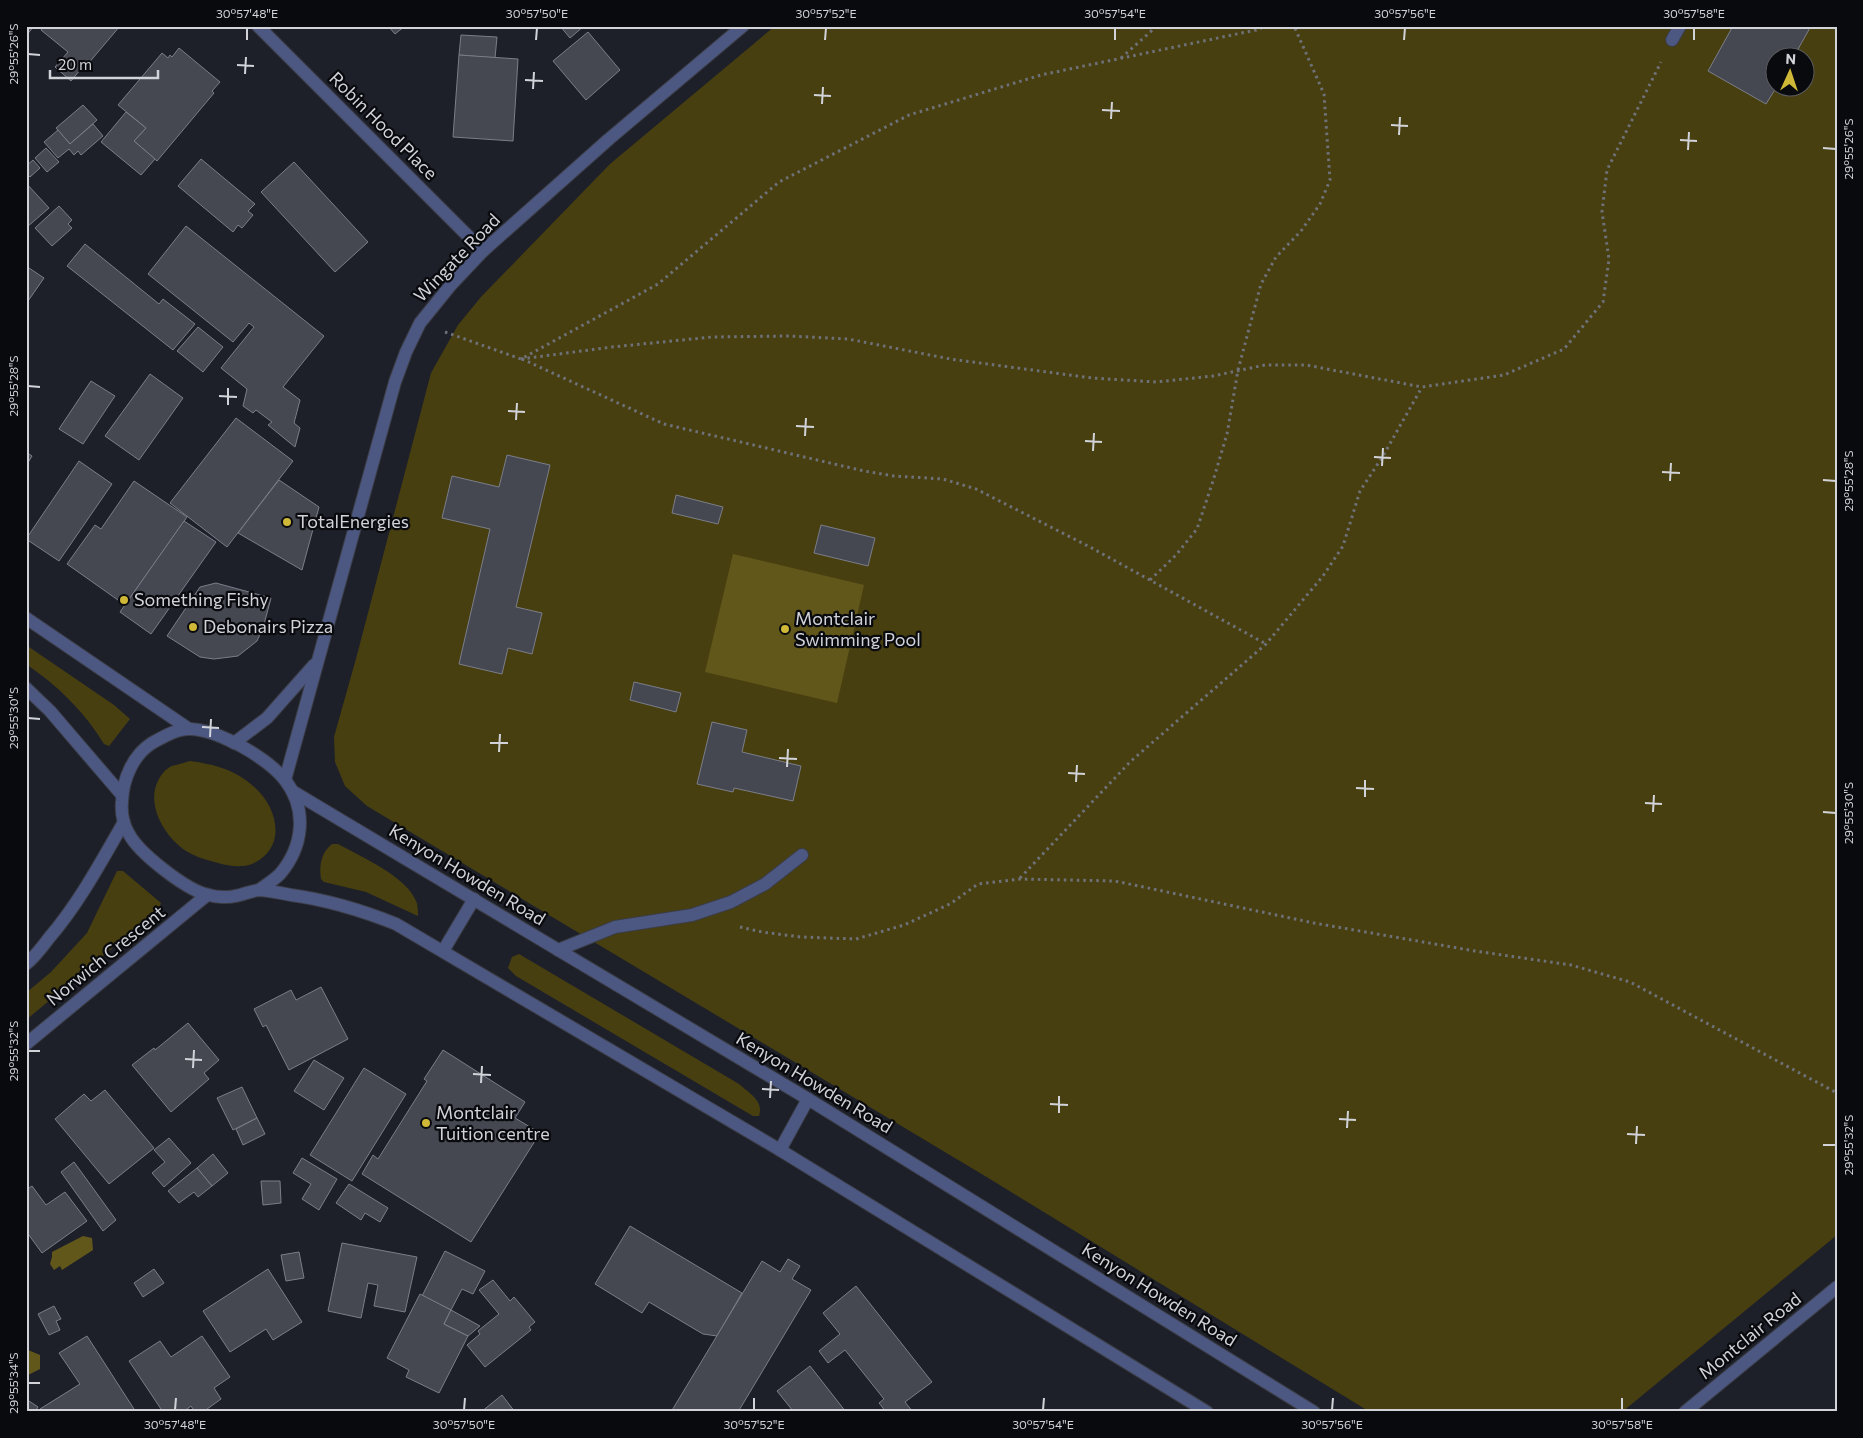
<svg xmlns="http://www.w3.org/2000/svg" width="1863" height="1438" font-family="Commissioner,sans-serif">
<rect width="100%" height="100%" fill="#1e2029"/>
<g fill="#483f10" fill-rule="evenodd">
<path d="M775,26h1062v1209l-215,177h-252l-380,-233 -623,-373 -22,-20 -10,-24 -1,-25 23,-82 74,-282 27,-48 23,-28 129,-133zM1776,58h30v30h-30z"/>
<path d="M26,645l88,60 16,14 -21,27 -5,-2c-19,-32 -47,-59 -78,-80z"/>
<path d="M190,761c23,3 46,9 63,25 25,21 35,62 -1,78 -11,4 -23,2 -34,-1 -11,-3 -22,-6 -32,-12 -21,-14 -39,-44 -29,-68 3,-7 8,-14 15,-17 6,-2 13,-3 18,-5z"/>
<path d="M332,844h6c23,13 67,31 78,57 2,4 2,11 2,15l-52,-24 -42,-10 -3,-3c-2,-14 0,-26 11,-35z"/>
<path d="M117,871h6l38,32 -2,6 -133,111v-27l25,-21 36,-39z"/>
<path d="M519,954l220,130c11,10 25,17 20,32h-6l-237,-140 -8,-8 4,-11z"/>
</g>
<g fill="#62571b">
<path d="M733,554l131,31 -27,118 -132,-31z"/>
<path d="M83,1236l9,2 1,12 -31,20 -2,-4 -6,4 -4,-6 2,-7v-5z"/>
<path d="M28,1350l12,5v14l-14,7v-25z"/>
</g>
<g fill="#454751" stroke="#7b7e89">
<path d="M26,26h8l-8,10z"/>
<path d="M44,26h76l-33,39 -2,-1 -14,17 -16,-14 13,-15 -27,-22z"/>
<path d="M388,26h17l-10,8z"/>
<path d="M560,26h24l-14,12z"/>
<path d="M1733,26h78l-18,32h-17v30l-10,16 -58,-33z"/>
<path d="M588,32l32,38 -34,30 -33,-39z"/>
<path d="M461,35l36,2 -2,21 -36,-3z"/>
<path d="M179,48l41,34 -8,9 2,2 -57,68 -23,-20 12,-13 -28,-23 44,-52 6,5 2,-3 2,2z"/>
<path d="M459,55l59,4 -5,82 -60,-4z"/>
<path d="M83,105l14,15 -27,24 -14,-16z"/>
<path d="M126,112l20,16 -12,13 21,18 -14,16 -40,-33z"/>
<path d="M93,124l10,12 -22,19 -3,-4 -4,4 -5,-6 -11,9 -14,-16 14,-12 12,14z"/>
<path d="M46,148l13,14 -12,10 -12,-14z"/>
<path d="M201,159l54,45 -7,7 5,4 -11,13 -4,-3 -5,7 -55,-46z"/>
<path d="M33,160l7,8 -10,9 -4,-4v-7z"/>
<path d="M294,162l74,80 -33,30 -74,-80z"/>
<path d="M26,183l23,25 -22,19 -1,-2z"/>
<path d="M59,206l13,14 -4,4 4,4 -20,18 -17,-18z"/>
<path d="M186,226l138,110 -41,51 17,13 -6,23 6,5 -5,19 -27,-22 4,-3 -16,-12 -3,3 -10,-7 4,-17 -26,-21 33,-41 -5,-4 -16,19 -85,-68z"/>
<path d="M85,244l74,60 4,-5 32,25 -22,26 -106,-84z"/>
<path d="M26,266l18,12 -18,26z"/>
<path d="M198,327l25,20 -20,25 -26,-21z"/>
<path d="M150,374l33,24 -44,62 -34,-24z"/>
<path d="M91,381l24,15 -32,48 -24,-15z"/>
<path d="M236,418l57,43 -66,86 -57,-44z"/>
<path d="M26,452l6,4 -6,10z"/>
<path d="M507,455l43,10 -34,142 26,6 -10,41 -24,-6 -6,26 -43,-10 31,-135 -48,-11 10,-42 47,11z"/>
<path d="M79,461l33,23 -53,77 -33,-22z"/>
<path d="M279,480l40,27 -17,63 -64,-37z"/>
<path d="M134,481l53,36 -62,88 -58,-41 28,-39 6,4z"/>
<path d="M676,495l47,12 -5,17 -46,-11z"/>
<path d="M184,521l32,21 -65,92 -31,-22z"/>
<path d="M821,525l54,13 -7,28 -54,-13z"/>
<path d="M216,583l55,15 -8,30 -6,13 -19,15 -24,3 -14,-2 -33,-21 33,-49z"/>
<path d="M634,682l47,11 -5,19 -46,-12z"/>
<path d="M712,722l35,8 -5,22 59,14 -8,35 -59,-13 -1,4 -36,-8z"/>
<path d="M321,987l27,52 -59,31 -23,-45 -3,2 -9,-18 37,-19 5,10z"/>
<path d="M188,1023l31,37 -15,13 5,6 -38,33 -39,-47 22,-17 1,2z"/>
<path d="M443,1050l82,52 -10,16 25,15 -69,109 -109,-68 11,-19 5,4 49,-78 -3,-2z"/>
<path d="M314,1060l30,18 -20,32 -30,-19z"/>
<path d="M364,1068l42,26 -54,87 -42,-26z"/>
<path d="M242,1087l15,31 -24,12 -16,-32z"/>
<path d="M105,1090l49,58 -45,36 -54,-65 29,-25 7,7z"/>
<path d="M257,1118l8,16 -22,11 -7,-16z"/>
<path d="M169,1138l22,25 -27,24 -12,-14 13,-11 -11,-12z"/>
<path d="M213,1154l15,19 -16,13 -15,-18z"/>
<path d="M302,1158l35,21 -18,31 -17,-11 9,-15 -18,-11z"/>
<path d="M74,1162l42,58 -13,11 -42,-59z"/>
<path d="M197,1168l15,18 -14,11 -4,-5 -15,11 -11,-12z"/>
<path d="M261,1181h19l1,22 -18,2z"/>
<path d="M349,1184l39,24 -8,14 -15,-9 -4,7 -25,-17z"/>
<path d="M32,1186l14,19 19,-13 22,29 -45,32 -16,-22v-41z"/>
<path d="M630,1226l112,67 -25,43 -14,-2 -54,-32 -7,11 -47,-29z"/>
<path d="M342,1243l75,14 -12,55 -31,-6 4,-21 -10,-2 -7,35 -33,-7z"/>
<path d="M445,1251l40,20 -12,23 -11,-5 -11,21 -29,-14z"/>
<path d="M299,1252l5,26 -18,3 -5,-26z"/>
<path d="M788,1259l12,7 -8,13 19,11 -73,122h-67l91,-151 18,11z"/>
<path d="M154,1269l10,14 -21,14 -9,-14z"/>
<path d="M268,1269l34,53 -29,18 -7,-11 -36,23 -27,-41z"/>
<path d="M493,1280l17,21 4,-4 21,25 -6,5 2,3 -46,37 -18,-22 13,-11 -2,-3 21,-17 -20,-24z"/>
<path d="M856,1286l76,96 -27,20 8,10h-27l-7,-9 5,-4 -39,-49 -17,13 -9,-12 21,-17 -17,-21z"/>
<path d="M420,1294l31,16 -7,14 24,12 -29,57 -33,-16 3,-7 -22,-12z"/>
<path d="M54,1306l7,13 -5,2 4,9 -11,5 -11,-21z"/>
<path d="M451,1310l29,16 -12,10 -24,-12z"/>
<path d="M87,1336l47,73 -5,3h-87l-2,-3 40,-25 -21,-31z"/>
<path d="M202,1336l28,41 -16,11 7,11 -18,13h-8l-4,-6 -8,6h-20l-34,-51 31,-20 11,16z"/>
<path d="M810,1366l36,46h-54l1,-1 -16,-20z"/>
<path d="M502,1395l13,17h-34z"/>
<path d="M26,1399l12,8 -3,5h-9z"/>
</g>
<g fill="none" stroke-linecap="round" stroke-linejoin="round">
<defs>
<g id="minor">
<path d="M258,26l225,225"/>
<path d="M1672,40l8,-14"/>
<path d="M26,618l163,111"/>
<path d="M26,688l24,23 72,84"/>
<path d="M234,743l33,-25 47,-53"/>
<path d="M285,780l110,-398 11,-30 14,-29 30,-37 33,-35 126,-112 134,-113"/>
<path d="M292,791l516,308 506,313"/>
<path d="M259,890c7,-5 15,-10 21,-16 23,-27 28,-64 5,-94 -11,-14 -28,-25 -44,-34 -16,-8 -32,-16 -50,-17 -13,-1 -28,8 -39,14 -19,12 -29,36 -30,58 -1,11 1,23 7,33 10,19 58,57 80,61 7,2 19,3 26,1 8,-1 17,-6 26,-6 10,1 20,3 30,5 37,5 70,15 105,29l384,226 427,262"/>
<path d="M558,950l57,-23 77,-12 39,-13 34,-18 37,-29"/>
<path d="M443,951l31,-52"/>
<path d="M26,964c9,-7 16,-17 23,-26 30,-35 52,-76 75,-116"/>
<path d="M26,1044l181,-149"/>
<path d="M780,1150l28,-51"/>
<path d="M1685,1412l152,-125"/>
</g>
</defs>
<use href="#minor" stroke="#3b3d45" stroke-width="14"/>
<g stroke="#6f7179" stroke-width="3" stroke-dasharray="2.5 4" stroke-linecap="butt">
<path d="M1121,58l36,-32"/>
<path d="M445,332l76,27 137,-75 121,-102 130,-67 132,-40 215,-45 10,-4"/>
<path d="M521,359l91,-12 100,-10 77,-1 59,3 102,20 142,19 64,4 57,-6 52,-11h41l116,22 82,-12 60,-26 39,-47 6,-43 -7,-47 5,-42 54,-108"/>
<path d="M522,359l142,65 200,47 30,5 49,3 33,10 114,58 176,97"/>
<path d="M1150,580l26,-25 21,-26 16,-48 14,-47 11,-64 23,-86 15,-27 25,-26 19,-27 10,-24 -6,-86 -30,-68"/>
<path d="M1020,878l111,-117 135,-117 57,-68 20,-30 17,-55 23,-35 39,-69"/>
<path d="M740,927l22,5 39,5 55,2 48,-14 46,-21 28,-20 42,-5 95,2 199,42 161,28 96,14 59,17 207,111"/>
</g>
<use href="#minor" stroke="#4c5782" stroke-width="12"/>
</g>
<path fill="none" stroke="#d1d3d9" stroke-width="2" d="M247,40v-12M536,40l1,-12M825,40l1,-12M1115,40v-12M1404,40l1,-12M1694,40v-12M28,54l12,1M237,65l17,1M245,74l1,-17M525,80l18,1M533,89l1,-17M814,95l17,1M822,104l1,-17M1102,110l18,1M1111,119l1,-17M1391,125l17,1M1399,135l1,-18M1680,140l17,1M1823,148l13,1M1688,150l1,-18M28,386l12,1M219,396l18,1M228,405v-17M508,411l17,1M516,420l1,-17M796,426l18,1M805,436l1,-18M1085,441l17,1M1093,451l1,-18M1374,457l17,1M1382,466l1,-18M1662,472l18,1M1823,480l13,1M1670,481l1,-18M28,718l12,1M202,727l17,1M210,737l1,-18M490,743h18M499,752l1,-18M779,758l18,1M787,767l1,-18M1068,773l17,1M1076,782l1,-17M1356,788l18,1M1365,797v-17M1645,803l17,1M1653,812l1,-17M1823,812l13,1M28,1051h12M185,1059l17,1M193,1068l1,-18M473,1074l18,1M481,1083l1,-17M762,1089l17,1M770,1098l1,-17M1050,1104l18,1M1059,1113v-17M1339,1119l17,1M1347,1128l1,-17M1627,1134l18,1M1636,1144l1,-18M1823,1145h13M28,1383h12M175,1410l1,-12M464,1410l1,-12M754,1410v-12M1043,1410l1,-12M1332,1410l1,-12M1622,1410v-12"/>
<g fill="#cfb837" stroke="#090a0e" stroke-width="2">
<circle cx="287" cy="522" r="5"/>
<circle cx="124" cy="600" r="5"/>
<circle cx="193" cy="627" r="5"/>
<circle cx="785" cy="629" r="5"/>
<circle cx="426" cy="1123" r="5"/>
</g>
<g text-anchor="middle" stroke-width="4.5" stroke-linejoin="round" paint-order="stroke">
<g font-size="18" fill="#d1d3d9" stroke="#090a0e">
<text transform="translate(383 126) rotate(45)" y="6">Robin Hood Place</text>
<text transform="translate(457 258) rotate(-46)" y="6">Wingate Road</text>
<text transform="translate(467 875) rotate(31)" y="6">Kenyon Howden Road</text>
<text transform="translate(106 956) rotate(-39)" y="6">Norwich Crescent</text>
<text transform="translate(814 1083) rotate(31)" y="6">Kenyon Howden Road</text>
<text transform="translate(1159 1295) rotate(32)" y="6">Kenyon Howden Road</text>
<text transform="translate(1750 1336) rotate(-39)" y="6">Montclair Road</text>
</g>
<g font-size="18" fill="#d1d3d9" stroke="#090a0e" text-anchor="start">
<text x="297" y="528">TotalEnergies</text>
<text x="134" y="606">Something Fishy</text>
<text x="795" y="625">Montclair<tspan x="795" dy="21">Swimming Pool</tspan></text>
<text x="203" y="633">Debonairs Pizza</text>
<text x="436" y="1119">Montclair<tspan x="436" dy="21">Tuition centre</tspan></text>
</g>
</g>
<rect width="1863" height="1438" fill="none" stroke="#090a0e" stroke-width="55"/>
<g transform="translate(1790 72) rotate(3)"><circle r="24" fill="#090a0e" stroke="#595a5f"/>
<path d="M0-4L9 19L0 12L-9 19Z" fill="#cfb837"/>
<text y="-8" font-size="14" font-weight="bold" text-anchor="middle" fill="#d1d3d9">N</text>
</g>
<path d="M50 70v8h108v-8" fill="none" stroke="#d1d3d9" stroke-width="2.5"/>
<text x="58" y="70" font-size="15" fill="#d1d3d9" stroke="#090a0e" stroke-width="4" paint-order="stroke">20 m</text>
<rect x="28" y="28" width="1808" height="1382" fill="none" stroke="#d1d3d9" stroke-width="2"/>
<g font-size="12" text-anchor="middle" fill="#d1d3d9">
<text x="247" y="18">30°57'48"E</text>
<text x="537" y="18">30°57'50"E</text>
<text x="826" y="18">30°57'52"E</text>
<text x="1115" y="18">30°57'54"E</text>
<text x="1405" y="18">30°57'56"E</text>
<text x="1694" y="18">30°57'58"E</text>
<text transform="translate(14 54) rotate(-90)" y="4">29°55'26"S</text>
<text transform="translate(1849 149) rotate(-90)" y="4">29°55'26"S</text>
<text transform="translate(14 386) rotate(-90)" y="4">29°55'28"S</text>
<text transform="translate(1849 481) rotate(-90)" y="4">29°55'28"S</text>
<text transform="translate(14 718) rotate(-90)" y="4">29°55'30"S</text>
<text transform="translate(1849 813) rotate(-90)" y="4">29°55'30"S</text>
<text transform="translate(14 1051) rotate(-90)" y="4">29°55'32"S</text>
<text transform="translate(1849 1145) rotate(-90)" y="4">29°55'32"S</text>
<text transform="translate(14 1383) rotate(-90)" y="4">29°55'34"S</text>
<text x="175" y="1429">30°57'48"E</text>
<text x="464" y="1429">30°57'50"E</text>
<text x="754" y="1429">30°57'52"E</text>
<text x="1043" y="1429">30°57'54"E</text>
<text x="1332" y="1429">30°57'56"E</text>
<text x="1622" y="1429">30°57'58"E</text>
</g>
</svg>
